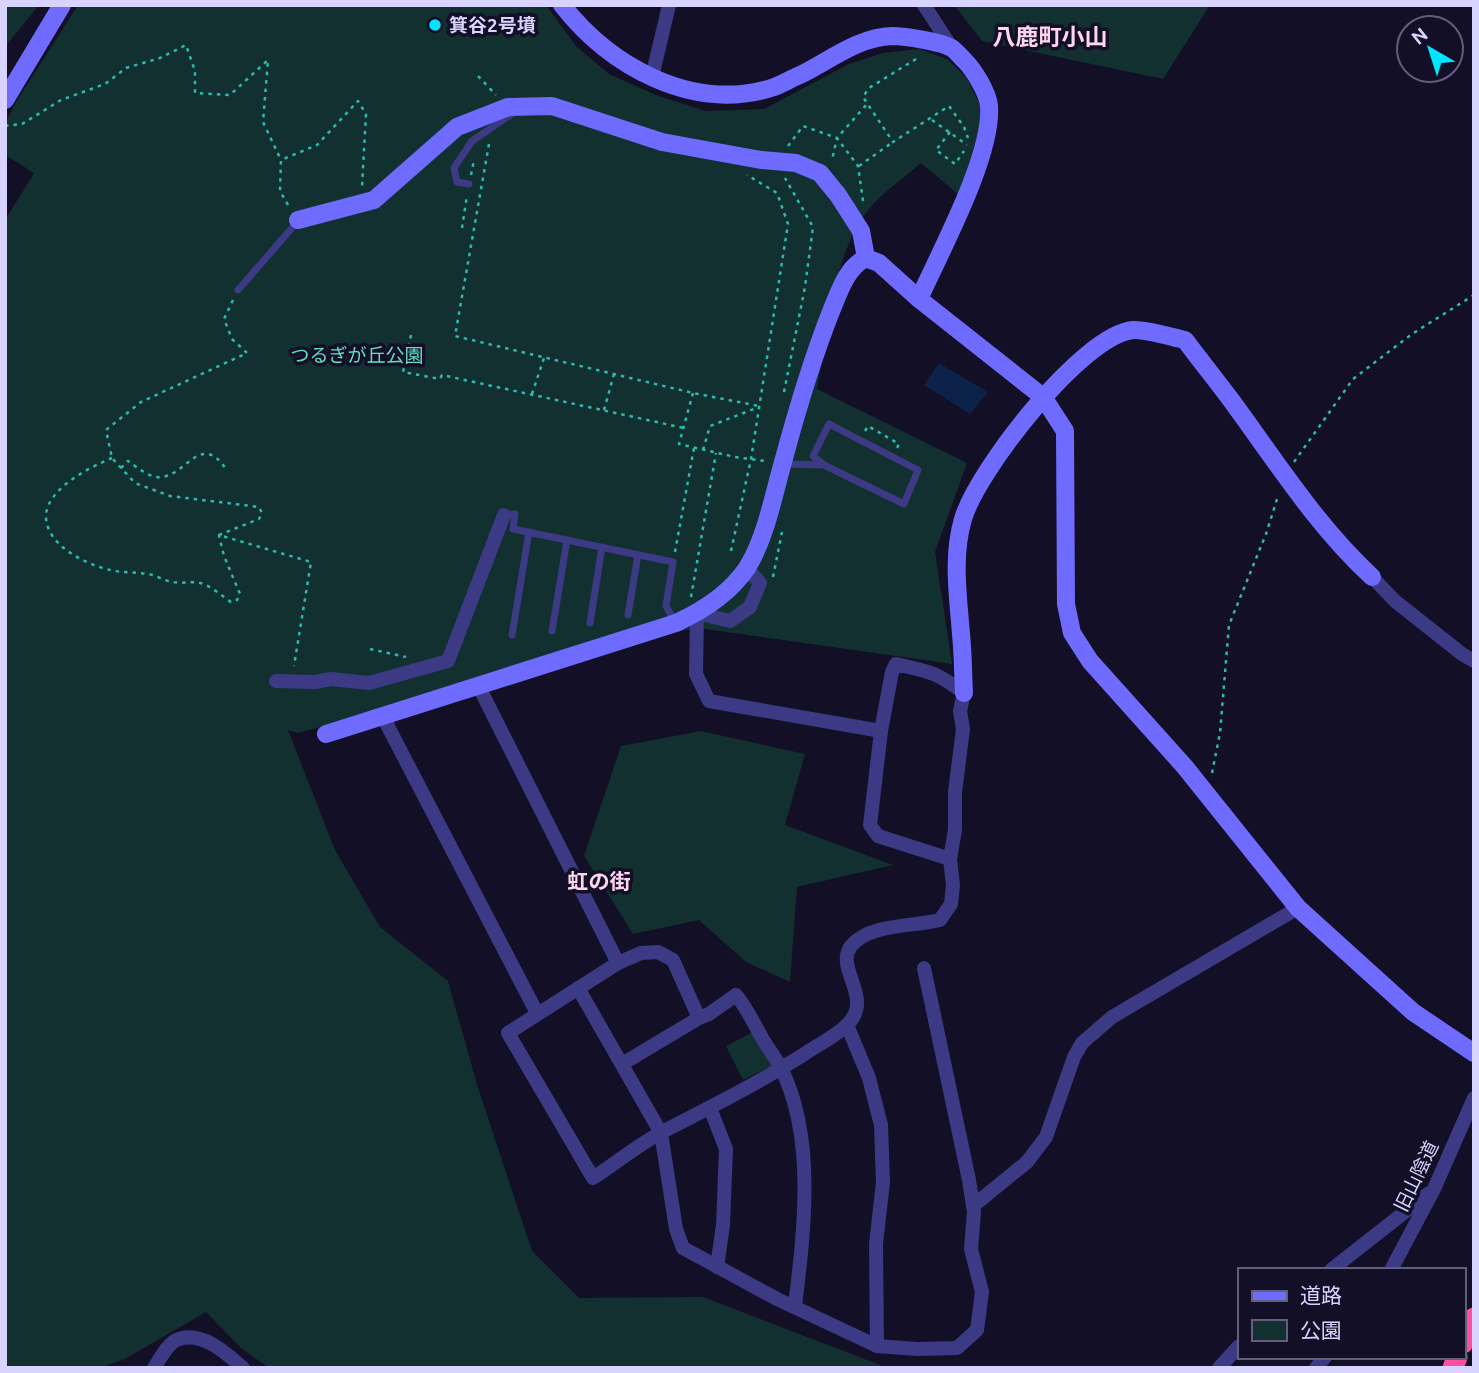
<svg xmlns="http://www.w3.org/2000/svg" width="1479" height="1373" font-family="Ubuntu,'Noto Sans JP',sans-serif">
<rect width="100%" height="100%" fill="#130f26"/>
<g fill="#12302f">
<path d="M5,5h34l-34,42z"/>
<path d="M78,5h468l30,41 33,28 47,21 49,16 59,-2 85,-45 34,-11 36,-4 28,10 19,18 14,28v35l-21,55 -38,-32c-17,15 -38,29 -52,46 -37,46 -41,124 -52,180l150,74 -32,89 17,112 -247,-35 -33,2 -374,102 -10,-3 47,120 45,77 68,54 30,107 54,163 47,47 124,-1 185,71h-619l-28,-20 -35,-36 -81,47 -26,9h-94v-1148l29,-47 -29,-18v-31l11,-22z"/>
<path d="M954,5h256l-47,74 -181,-38z"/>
<path d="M701,731l104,23 -20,71 108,40 -96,22 -7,95 -44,-20 -47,-42 -66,14 -49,-78 37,-110z"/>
<path d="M755,1031l16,35 -28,14 -17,-34z"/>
</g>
<path fill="#0c2248" d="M939,363l49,29 -18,22 -46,-29z"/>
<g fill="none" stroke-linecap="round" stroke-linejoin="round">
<g stroke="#2fb8b0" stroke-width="2.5" stroke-dasharray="3.5 5" stroke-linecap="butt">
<path d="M916,59l-47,29 -6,9 30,45 56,-36 15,21 4,11"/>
<path d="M478,76l18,19"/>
<path d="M932,120l35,25"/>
<path d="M5,126l17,-2 39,-24 44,-16 21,-16 34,-10 26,-13 9,26v22l35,2 38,-35 -5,62 18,38"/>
<path d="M950,132l-14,18 19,14 9,-13"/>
<path d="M489,144l-34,192 238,57 66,13"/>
<path d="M788,146l15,-20 34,12 -5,22"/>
<path d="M859,166l34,-24"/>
<path d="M471,175l3,-15"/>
<path d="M863,201l-5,-35 -21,-28 30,-34"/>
<path d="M288,205l-8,-14 1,-31 36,-15 41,-44 8,13 -4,73"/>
<path d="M462,228l5,-33"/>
<path d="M233,300l-9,19 8,20 15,14 -106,49 -35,28 6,28 23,25 35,13 89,11 3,6 -3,6 -40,16 92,27 -17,104"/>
<path d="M411,335l-8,37 37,7 2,-4 242,53"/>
<path d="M784,392l21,-105 8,-60 -28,-49"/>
<path d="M693,393l-14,51 56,13 30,4"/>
<path d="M532,394l12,-36"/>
<path d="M604,410l10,-36"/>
<path d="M865,431l3,-5 31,18 -2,4"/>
<path d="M703,450l7,-24 49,-19"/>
<path d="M112,458c-22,9 -64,30 -66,57 -1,30 39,49 64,55 12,3 25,2 38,4 8,1 16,7 25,8 9,2 18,-1 27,1 10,2 22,13 31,19l6,-2 3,-6 -16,-38 -5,-20"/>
<path d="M1294,462l59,-83 59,-45 62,-39"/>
<path d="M121,468l7,-7c9,6 22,18 34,16 25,-3 39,-45 64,-8"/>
<path d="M731,551l20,-92 37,-235 -11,-31 -30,-18"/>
<path d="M675,552l19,-104"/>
<path d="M773,577l9,-45"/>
<path d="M691,597l25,-144"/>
<path d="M370,649l36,8"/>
<path d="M1212,773l8,-40 9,-108 37,-91 12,-38"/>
</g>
<g stroke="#3d3a85" stroke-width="7">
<path d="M469,184l-12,-2 -3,-14 18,-27 44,-30"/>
<path d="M238,290l60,-69"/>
<path d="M783,464l41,1 80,39 14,-34 -89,-46 -16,32 11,9"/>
<path d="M504,515l11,-1 -2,15 160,33 -7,44 9,16"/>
<path d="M628,615l10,-60"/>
<path d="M590,623l12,-76"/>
<path d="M552,631l15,-91"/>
<path d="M512,635l17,-103"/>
</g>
<g stroke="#3d3a85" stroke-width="14">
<path d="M924,5l28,43"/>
<path d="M652,77l17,-72"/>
<path d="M747,568l13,15 -10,24 -20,14 -33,-8 -1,61 13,27 172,30"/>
<path d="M1372,577l23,24 67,53 12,7"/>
<path d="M276,681l39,1 16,-3 38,4 79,-22 56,-146"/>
<path d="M478,685l140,278"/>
<path d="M382,715l155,298"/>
<path d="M578,988l83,145 15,96 7,19 94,51 100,47 40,3 40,-1 20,-18 5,-38 -11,-43 3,-37 -5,-32 -45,-212"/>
<path d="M847,1025l22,53 12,47 2,57 -7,62 1,102"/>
<path d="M622,1064l77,-46"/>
<path d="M710,1108l16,41 -3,76 -6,42"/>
<path d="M973,1206l54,-44 19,-25 28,-80 8,-14 30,-26 186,-109"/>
<path d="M1331,1270l98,-77"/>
<path d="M1391,1270l43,-81 40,-91"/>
<path d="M795,1306c9,-75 21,-168 -14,-238 -6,-11 -14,-21 -20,-32 -8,-14 -14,-28 -25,-41l-27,19 -10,4 -26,-58 -15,-8 -17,1 -23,10 -110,70 85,145c23,-15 46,-34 71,-47 47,-24 94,-48 139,-76 14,-10 32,-18 44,-30 28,-27 -13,-56 4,-79 19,-23 62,-19 89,-26l11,-16 2,-19 -3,-26 5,-29v-38l8,-63 -3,-18 4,-18c-29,-22 -34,-21 -68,-29l-4,8 -11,59 -11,94 8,11 72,23"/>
<path d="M154,1368c6,-9 14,-26 25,-29 24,-8 48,15 64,29"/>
<path d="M1219,1368l20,-22"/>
<path d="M1316,1368l9,-11"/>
</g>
<g stroke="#6f6bff" stroke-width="18">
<path d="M562,5c48,61 129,107 209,83 10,-3 19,-9 29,-13 29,-14 58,-38 92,-39 12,0 52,6 61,13 4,3 8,8 12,12 9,9 23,32 24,45 4,49 -49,146 -70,193"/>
<path d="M5,100l57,-95"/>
<path d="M298,220l76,-20 83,-73 51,-20 44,-1 110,36 99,18 35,3 24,10 18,22 23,36 5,27"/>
<path d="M964,693c-1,-20 -1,-39 -3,-59 -3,-39 -9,-77 2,-115 14,-48 119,-184 170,-189 13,-1 38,7 52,10 15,20 31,40 46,60 45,61 84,124 141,177"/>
<path d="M326,734l350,-111c26,-12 54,-30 71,-55 19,-31 26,-71 36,-106 14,-52 29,-103 49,-153 8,-19 15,-42 34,-51l13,5 40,36 124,98 22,34 1,173 6,29 18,28 95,106 113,141 115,104 61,41"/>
</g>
<g stroke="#ff4fa3" stroke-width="21">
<path d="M1463,1343l11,-25"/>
<path d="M1453,1368l4,-11"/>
</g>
</g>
<circle fill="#00e5ff" stroke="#130f26" stroke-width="2.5" cx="435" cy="25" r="7"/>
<g text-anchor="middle" stroke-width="7" stroke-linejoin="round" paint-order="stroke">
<g font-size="19" font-weight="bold" fill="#d9d4ff" stroke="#130f26" text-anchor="start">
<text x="449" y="32">箕谷2号墳</text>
</g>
<g font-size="19" fill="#5fe0c0" stroke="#130f26">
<text x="357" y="362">つるぎが丘公園</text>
</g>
<g font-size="19" fill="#d9d4ff" stroke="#130f26">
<text transform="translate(1416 1176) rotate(-64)" y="7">旧山陰道</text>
</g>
<g font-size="21" font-weight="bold" fill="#ffd6f0" stroke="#130f26">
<text x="599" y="889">虹の街</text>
</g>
<g font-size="23" font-weight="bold" fill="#ffd6f0" stroke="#130f26">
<text x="1050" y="45">八鹿町小山</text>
</g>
</g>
<rect width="1479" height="1373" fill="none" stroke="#d9d4ff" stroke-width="14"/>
<rect x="1238" y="1268" width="228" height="91" fill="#130f26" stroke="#625e7d" stroke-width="2"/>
<rect x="1252" y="1291" width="35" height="10" fill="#6f6bff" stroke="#625e7d" stroke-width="2"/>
<text x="1300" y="1303" font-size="21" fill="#d9d4ff">道路</text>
<rect x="1252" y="1320" width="35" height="21" fill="#12302f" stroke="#625e7d" stroke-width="2"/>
<text x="1300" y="1338" font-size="21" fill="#d9d4ff">公園</text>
<g transform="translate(1430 49) rotate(321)"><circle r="33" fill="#130f26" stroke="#625e7d" stroke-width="2"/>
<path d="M0-5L12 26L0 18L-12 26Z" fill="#00e5ff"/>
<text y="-10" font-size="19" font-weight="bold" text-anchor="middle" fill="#d9d4ff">N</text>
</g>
</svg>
